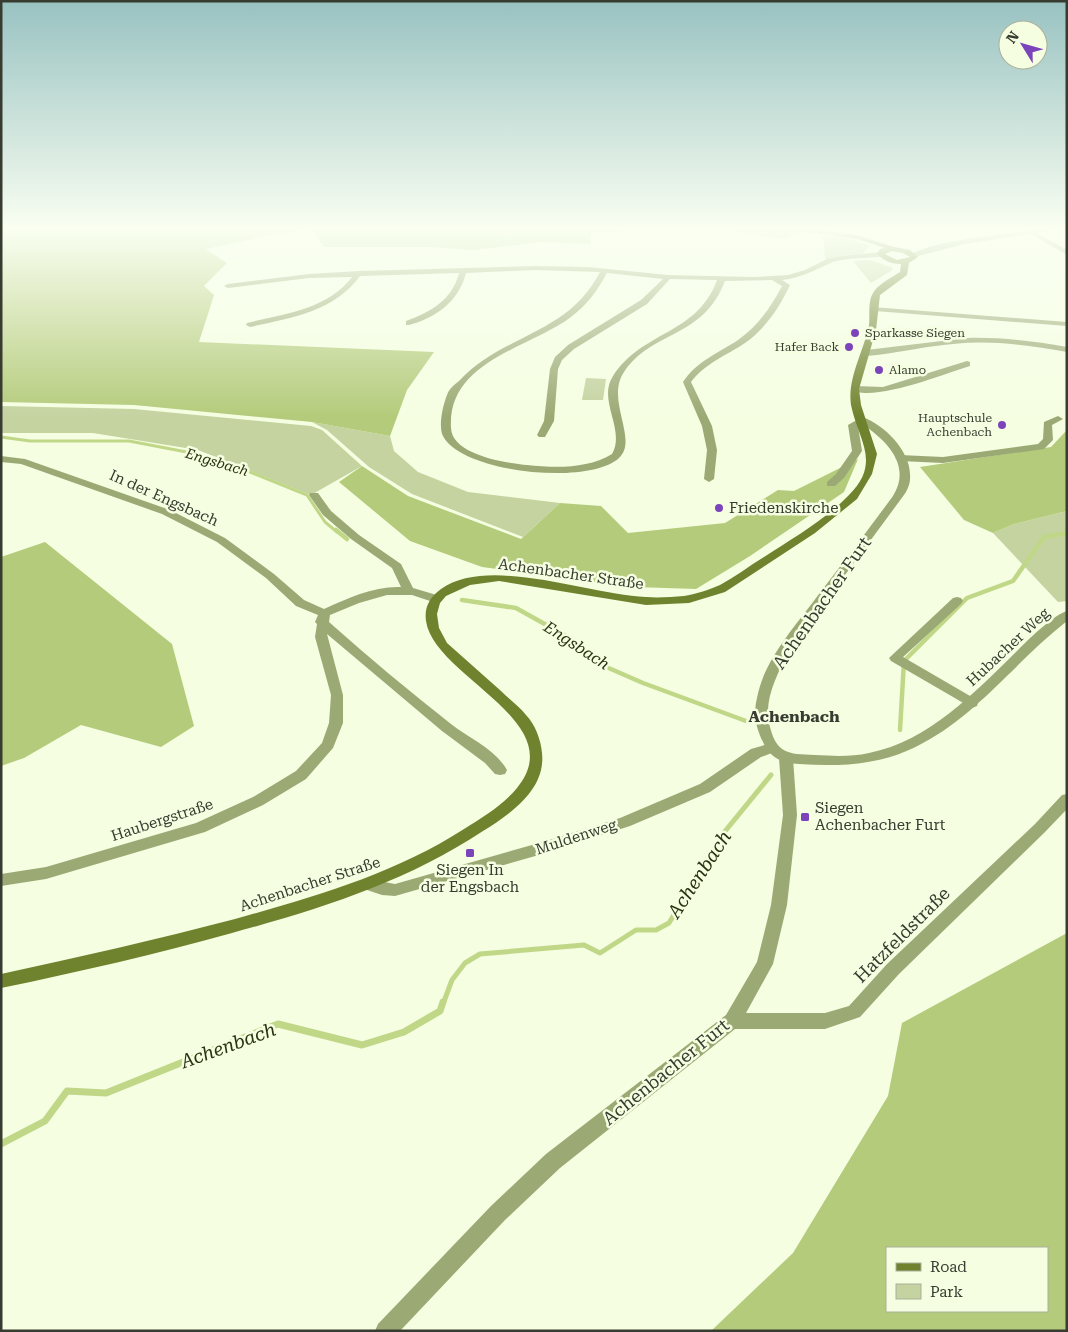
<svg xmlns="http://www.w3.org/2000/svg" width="1068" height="1332" font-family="'Roboto Serif',serif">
<rect width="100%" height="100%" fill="#f5fee1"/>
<g fill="#c4d3a0">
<path d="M819,235l25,3 26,7 -7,9 -17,1 -21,5 -1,-19z"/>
<path d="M870,260l23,8 -2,3 -20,12 -18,-22z"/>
<path d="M586,378l20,1 -3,21h-21z"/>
<path d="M1,406l133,3 177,17 11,4 40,36 -51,29 -113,-45 -105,-17h-92z"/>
<path d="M312,422l78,14 4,15 24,21 50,20 92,11 -37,34 -111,-43 -43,-27 -42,-37z"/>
<path d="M1067,511v90l-9,1 -65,-69 21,-9z"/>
</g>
<g fill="#b4cb7b" fill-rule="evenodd">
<path d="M1,230h661l-71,3 -1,11 -49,-2 -68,8 -40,-3h-109l-12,-17 -39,5 -67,14 21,14 -23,23 10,9 -15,47 235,10 -27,38 -17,46 -78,-14 -178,-17 -133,-3z"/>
<path d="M727,230h79l-23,9z"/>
<path d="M1067,430v81l-53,13 -21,9 -29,-13 -44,-53 131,-20z"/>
<path d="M858,459l-14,33 -94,64 -54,33 -61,-2 -153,-20 -72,-26 -71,-59 23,-16 46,30 113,43 39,-36 41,3 27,27 97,-10 53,-33 16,1z"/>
<path d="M45,542l127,102 22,82 -33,21 -80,-22 -57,33 -23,8v-209z"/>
<path d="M1067,933v398h-356l82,-78 95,-157 14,-73zM1047,1248v63h-160v-63z"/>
</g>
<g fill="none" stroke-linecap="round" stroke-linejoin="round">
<path stroke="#c0d787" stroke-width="3" d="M1,437l29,4h99l68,13 26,12 22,4 62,25 18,27 12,10"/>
<g stroke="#c0d787" stroke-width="4.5">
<path d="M336,530l11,9"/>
<path d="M462,600l54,8 52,29 16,15 20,14 39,17 103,38"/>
<path d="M900,730l4,-69 63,-63 46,-17 31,-44 23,-4"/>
</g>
<path stroke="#c0d787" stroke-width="5" d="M443,1004l9,-24 13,-17 15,-9 104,-9 16,8 36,-23h20l13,-7 53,-88 49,-60"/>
<path stroke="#c0d787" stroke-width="7" d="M1,1144l44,-23 22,-30 39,2 172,-69 84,21 42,-13 36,-21 3,-9"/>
<g fill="#9baa75" fill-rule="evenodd">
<path d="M1031,232h4l32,18v5l-36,-21z"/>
<path d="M881,252l4,2 -1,2c-17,3 -35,1 -51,6 -17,7 -31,16 -51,18l8,5c-11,23 -24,43 -45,58 -18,12 -41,21 -54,39l21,44 5,24 -3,29 -5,3 -5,-3 3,-29 -5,-24 -19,-44c13,-20 35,-29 55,-42 20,-14 33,-33 44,-54l-10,-6 -47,1c-22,58 -73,49 -101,91 -19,28 15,68 -5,86 -30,28 -157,15 -176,-22 -5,-10 0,-31 4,-41 2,-6 7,-10 12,-14 29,-31 64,-40 98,-62 19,-12 33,-28 43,-47l-65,-2 -69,3c-7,28 -30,45 -57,52h-3v-4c25,-9 46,-21 53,-48l-99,3c-26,36 -70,42 -110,51l-4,-2 1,-2c37,-9 81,-14 105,-46l-43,1 -81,10 -4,-2 4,-2 81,-10 50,-3 176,-5 53,1 80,8 86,2 34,-2 17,-5 22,-11 15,-3zM607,273l56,6 -22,21 -73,45 -13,12 -5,12 -6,52 -7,14 2,2h6l9,-16 4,-52 4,-9 12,-11 73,-45 23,-25 47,1c-20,55 -74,50 -104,96 -16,24 13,54 -1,78 -25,15 -56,14 -85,11 -21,-2 -75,-10 -76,-37 -4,-67 79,-80 120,-111 16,-12 27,-27 36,-44z"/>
<path d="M872,307l195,15v4l-192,-15 -4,-2z"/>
<path d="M967,338c34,-1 67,3 100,9v5c-38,-7 -76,-12 -114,-8 -26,2 -51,8 -76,11l-11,1 -4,-3 4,-3z"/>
<path d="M967,361l3,1v4c-23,7 -101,38 -119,23l4,-3 28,1z"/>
<path d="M1058,416l5,3 -11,6 1,15 -9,9 -101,14 -43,-2 -5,-3 5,-3 43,2 95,-13 5,-5 1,-17z"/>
<path d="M862,417l5,3 -9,6 4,25 -18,27 -9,8h-8v-4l9,-8 16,-23 -4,-26z"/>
<path d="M1,456l24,3 145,51 55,28 49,36 30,26 20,9c24,-11 50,-23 77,-22l-9,-19 -41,-29 -28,-24 -14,-20 1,-2h8l13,18 28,24 42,29 12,24 27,8 2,3 -6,4 -24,-8h-25l-28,8 -29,12 -1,7c39,35 80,69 122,102 18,14 44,25 56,46l-2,4 -5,1 -5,-1 -10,-11 -43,-32 -115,-97 16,61v28l-10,25 -27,31 -43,26 -58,27 -159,47 -45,7v-12l45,-7 150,-44 57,-26 43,-26 26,-28 7,-20 2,-28 -16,-58 2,-13 -2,-2 3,-7 -22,-9 -30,-28 -49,-36 -55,-28 -141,-50 -20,-2z"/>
<path d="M957,597l4,1 2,3 -2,3 -58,53 74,43 1,3 -1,3 -5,2 -81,-47 -2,-3 64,-60z"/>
<path d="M772,743l5,2 2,3 -2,3 -16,6 -51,35 -80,34 -77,25 -158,45 -13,-1 -18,-6 -3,-4 3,-4 5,-2 26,5 158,-45 67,-21 80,-34 51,-35z"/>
<path d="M786,753l5,1 2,4 4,57 -10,90 -14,59 -27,49h79l24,-7 38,-42 148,-140 27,-29 5,-1v15l-22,23 -146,142 -39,43 -35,12h-90l-175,139 -55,52 -105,111h-25l3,-7 113,-118 55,-52 180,-139 31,-53 14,-57 12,-90 -4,-57 2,-4z"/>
</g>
<g fill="#9baa75" fill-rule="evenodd">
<path d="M1033,230h23l-91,14 -51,13 -4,-2c21,-14 96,-21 123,-25z"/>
<path d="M862,417c22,7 48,34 48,57 1,10 -3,18 -9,25l-112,152c-11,22 -25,47 -20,72 7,31 18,31 46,32 18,1 36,2 54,-2 60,-12 105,-60 148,-102 10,-10 36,-36 50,-40v10c-50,39 -88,92 -144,122 -39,22 -81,24 -124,21 -17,-1 -29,-6 -36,-22 -7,-14 -10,-28 -6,-44 7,-38 37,-70 59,-100 26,-34 52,-68 77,-102 20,-32 -9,-58 -34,-74l-2,-2z"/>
</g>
<path fill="#6f832e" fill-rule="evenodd" d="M791,230h29l37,5 37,12 16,3 8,7 -9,6 -2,12 -27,20 -4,35 -17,59 2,16 16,49 -5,20 -15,25 -42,34 -90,59 -36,11 -43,2 -147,-24 -29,4 -24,11 -6,7 -3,11 2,14 8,15c18,16 36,32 54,48 8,8 18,15 25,24 9,9 15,25 16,38 4,37 -32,61 -59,78 -77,51 -163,78 -251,102 -76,21 -153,39 -231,55v-14c79,-17 157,-35 234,-55 79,-22 159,-45 229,-90 19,-12 39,-24 53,-41 55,-67 -83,-111 -91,-167 -2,-14 4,-24 15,-32 48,-34 149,6 205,8 12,1 26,0 38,-1 11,-2 25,-6 36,-11 15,-8 29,-19 44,-28 29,-19 61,-37 85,-62 33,-33 9,-55 2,-90 -4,-27 13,-54 18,-80 1,-9 -1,-22 3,-30 4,-10 19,-17 28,-23l1,-8c-9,0 -17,-3 -24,-10l3,-5 5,-1 -28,-9zM892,251l11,2 7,4 -13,3 -12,-6z"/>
</g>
<linearGradient id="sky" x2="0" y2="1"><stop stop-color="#98c2c1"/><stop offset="0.55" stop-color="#fafff2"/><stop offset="1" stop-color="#fafff2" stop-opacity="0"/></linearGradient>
<rect width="1068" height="417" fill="url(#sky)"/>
<g fill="#7b44bb" stroke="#f5fee1" stroke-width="2">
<circle cx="855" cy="333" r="5"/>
<circle cx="849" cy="347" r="5"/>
<circle cx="879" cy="370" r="5"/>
<circle cx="1002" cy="425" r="5"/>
<circle cx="719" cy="508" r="5"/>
<rect x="800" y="812" width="10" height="10" rx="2.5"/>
<rect x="465" y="848" width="10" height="10" rx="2.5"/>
</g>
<g text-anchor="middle" stroke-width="5" stroke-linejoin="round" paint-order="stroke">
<g font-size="12" fill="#383c30" stroke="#f5fee1" text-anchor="start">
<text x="865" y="337">Sparkasse Siegen</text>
<text x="839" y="351" text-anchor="end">Hafer Back</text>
<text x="889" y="374">Alamo</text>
<text x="992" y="422" text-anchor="end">Hauptschule<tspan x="992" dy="14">Achenbach</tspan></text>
</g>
<g font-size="14" font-style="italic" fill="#2b3311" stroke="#f5fee1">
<text transform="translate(217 462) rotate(17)" y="5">Engsbach</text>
</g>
<g font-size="15" fill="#383c30" stroke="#f5fee1">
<text transform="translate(164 498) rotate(24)" y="5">In der Engsbach</text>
<text transform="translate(571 574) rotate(8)" y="5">Achenbacher Straße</text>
<text transform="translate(1008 647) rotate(-43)" y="5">Hubacher Weg</text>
<text transform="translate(162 820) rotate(-18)" y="5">Haubergstraße</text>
<text transform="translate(576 837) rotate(-18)" y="5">Muldenweg</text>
<text transform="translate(310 884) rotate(-18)" y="5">Achenbacher Straße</text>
</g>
<g font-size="15" fill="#383c30" stroke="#f5fee1" text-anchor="start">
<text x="729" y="513">Friedenskirche</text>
<text x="815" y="813">Siegen<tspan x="815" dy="17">Achenbacher Furt</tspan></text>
<text x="470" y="875" text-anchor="middle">Siegen In<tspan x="470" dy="17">der Engsbach</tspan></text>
</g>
<g font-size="16" font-style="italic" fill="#2b3311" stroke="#f5fee1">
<text transform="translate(577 645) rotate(33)" y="6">Engsbach</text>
</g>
<g font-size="16" font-weight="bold" fill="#383c30" stroke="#f5fee1">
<text x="794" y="722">Achenbach</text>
</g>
<g font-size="18" fill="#383c30" stroke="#f5fee1">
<text transform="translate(822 603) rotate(-55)" y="6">Achenbacher Furt</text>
<text transform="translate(902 935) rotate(-45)" y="6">Hatzfeldstraße</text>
<text transform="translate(666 1072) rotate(-39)" y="6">Achenbacher Furt</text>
</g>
<g font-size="19" font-style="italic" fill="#2b3311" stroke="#f5fee1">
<text transform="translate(699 874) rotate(-57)" y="7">Achenbach</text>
<text transform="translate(228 1045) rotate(-20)" y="7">Achenbach</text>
</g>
</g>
<rect width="1068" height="1332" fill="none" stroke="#383c30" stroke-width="5"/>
<rect x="886" y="1247" width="162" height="65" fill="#f5fee1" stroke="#a9b09a"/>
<rect x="896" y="1263" width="25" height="8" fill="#6f832e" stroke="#a9b09a"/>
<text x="930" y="1272" font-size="15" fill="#383c30">Road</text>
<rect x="896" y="1284" width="25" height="15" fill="#c4d3a0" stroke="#a9b09a"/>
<text x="930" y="1297" font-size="15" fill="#383c30">Park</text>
<g transform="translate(1023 45) rotate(307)"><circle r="24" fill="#f5fee1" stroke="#a9b09a"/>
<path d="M0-4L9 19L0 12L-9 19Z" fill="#7b44bb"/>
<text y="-8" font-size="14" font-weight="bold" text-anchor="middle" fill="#383c30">N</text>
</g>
</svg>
